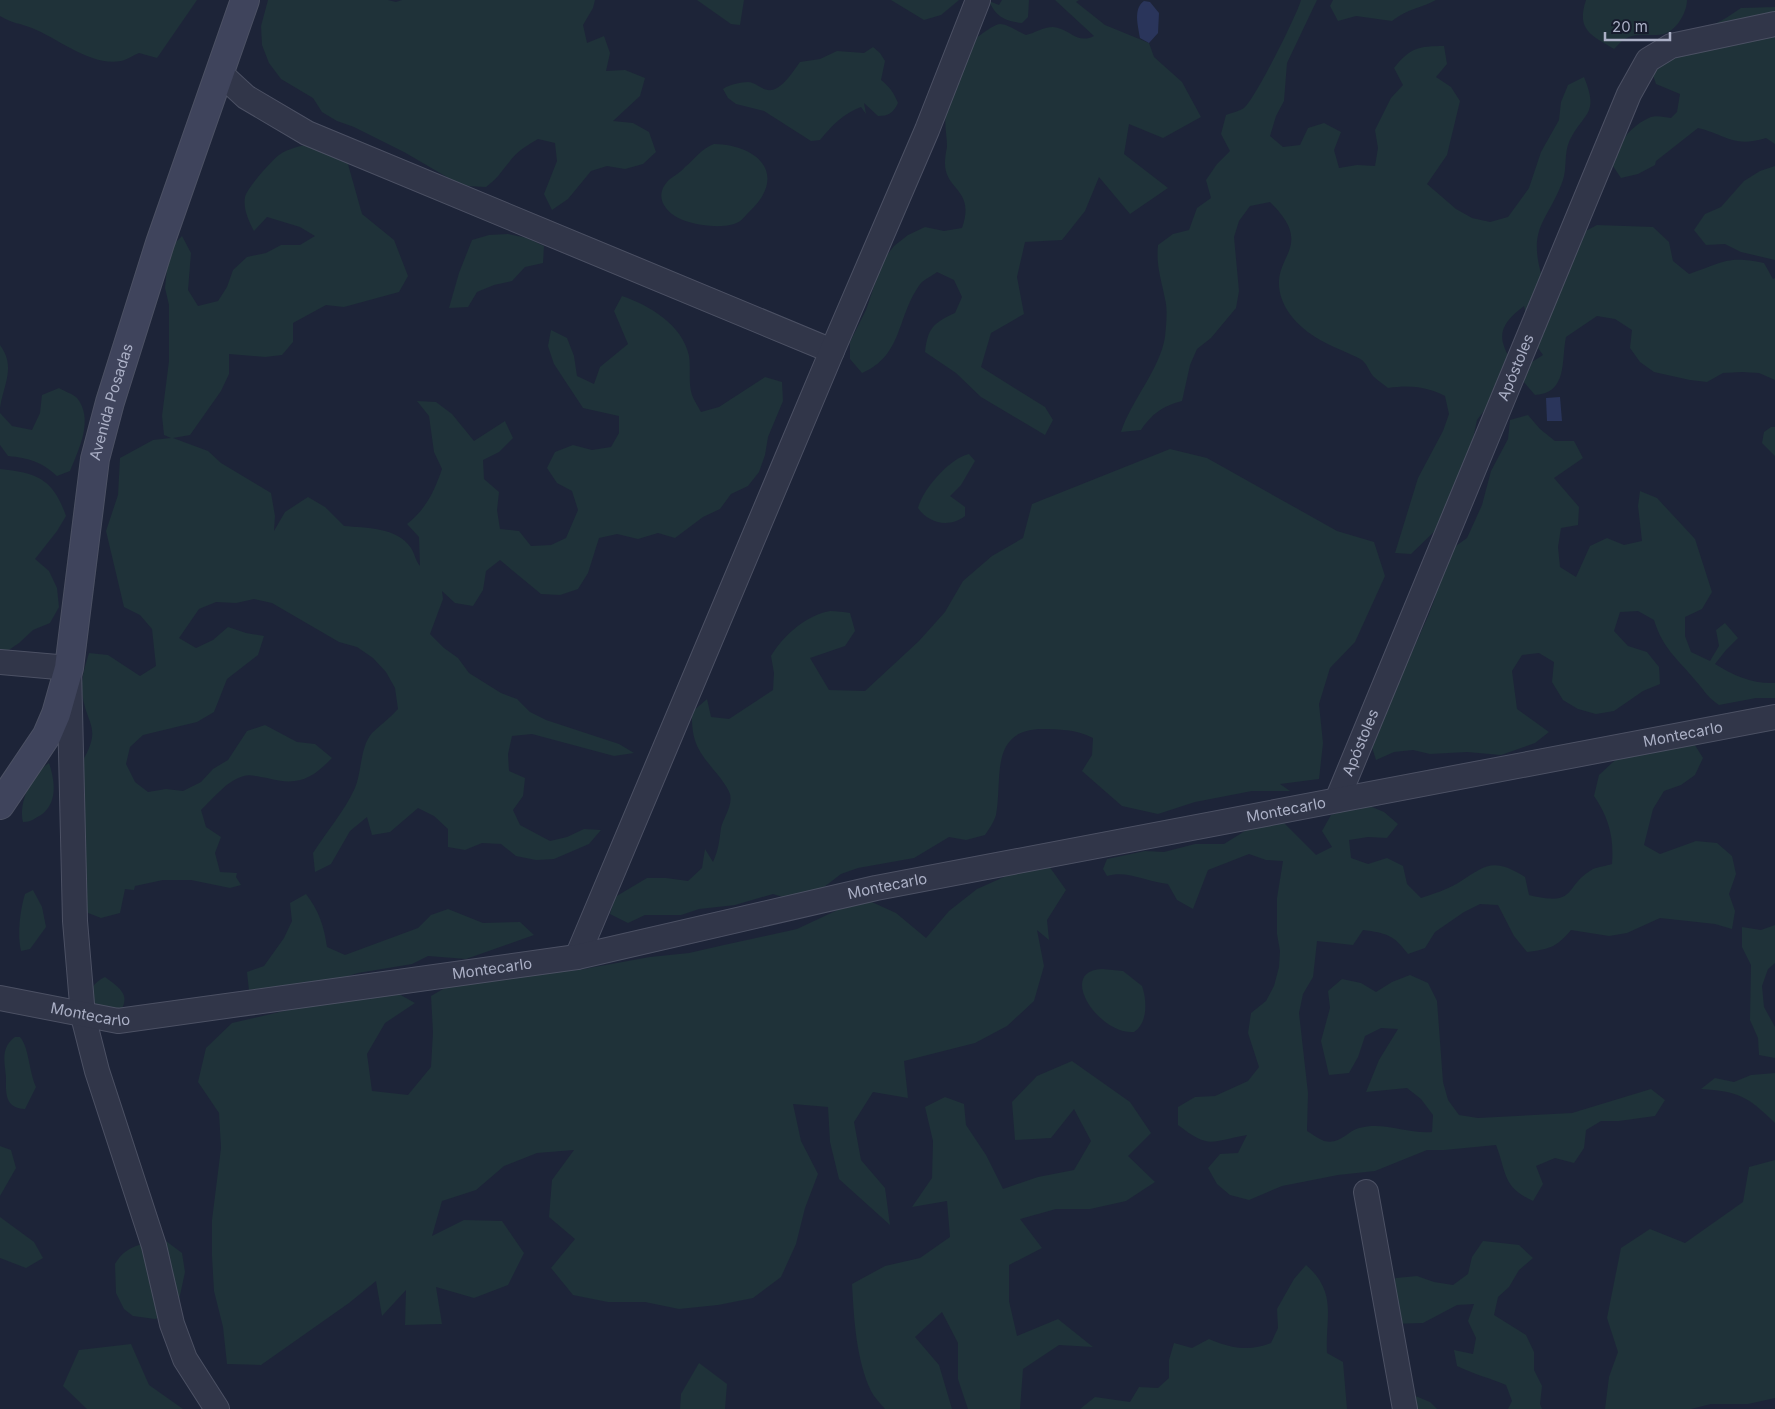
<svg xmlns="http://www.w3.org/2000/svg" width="1775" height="1409" font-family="Inter,sans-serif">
<rect width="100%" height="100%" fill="#1d2438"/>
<g fill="#1f3239">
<path d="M0,0h197l-40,58 -18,-5c-6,2 -12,7 -18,8 -29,6 -64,-23 -89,-33 -12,-5 -19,-4 -32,-12z"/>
<path d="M268,0h120l8,2 6,-2h193l-2,8 -10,17 4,18 17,-7 6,17 -4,18 19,-1 20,8 -5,18 -27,25 20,2 16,9 7,20 -13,12 -18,5 -18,-3 -16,5 -23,28 -16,11 -8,-16 13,-33 -2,-18 -17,-4c-10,6 -21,12 -28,22 -10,12 -11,16 -24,26l-18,-1 -16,-6 -48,-28 -50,-25 -17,-6 -15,-9 -9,-14 -32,-19 -12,-16 -7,-18 -1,-19z"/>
<path d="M697,0h47l-4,25 -9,-1z"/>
<path d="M891,0h68l-18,15 -17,5z"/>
<path d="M1002,0h27l-1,17 -6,6c-17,-2 -26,-6 -33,-22l10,4z"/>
<path d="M1055,0h24l-3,2 29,23 44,18 5,14 28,25 19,35 -38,21 -34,-14 -5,30 44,34 -38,26 -31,-37 -14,34 -23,29 -37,2 -8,35 7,37 -33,19 -10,34 64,40 8,13 -8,15 -64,-38 -25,-24 -31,-21c3,-24 8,-29 30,-39l7,-16 -8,-17 -17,-8c-5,4 -12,7 -16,11 -25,33 -17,72 -59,90l-12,-14v-17l16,-32 17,-50 11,-14 14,-11 17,-8 19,4 18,-3c14,-40 -18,-37 -17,-66 0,-5 1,-10 2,-15 0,-12 -3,-22 -1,-34 4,-24 15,-47 23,-70 7,-4 24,-19 31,-19 7,0 19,8 26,11 9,-2 17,-8 27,-8 16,1 24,18 41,9z"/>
<path d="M1301,0h16l-30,63 -3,38 -8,15 -6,20 13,11 17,-2 8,-17 16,-5 17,9 -7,18 5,18 18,-3 18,1 3,-18 -3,-18 16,-32 12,-13 -9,-17c16,-20 24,-22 50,-22l3,18 -11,13 15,10 9,14 -13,54 -20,29 29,25 16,9 18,4 18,-5 21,-29 12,-36 18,-32 2,-18 7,-17 16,-8c16,39 -1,35 -15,65 -5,12 -2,26 -6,38 -15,42 -36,46 -21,97l38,-43 17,-9 56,2 16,15 4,19 16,13c33,-11 38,-19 75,-11l9,16 2,-1v102l-16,-7 -17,-1 -19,1 -16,9 -17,-2 -36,-8 -14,-10 -10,-14 2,-18 -17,-11 -18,-3 -31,21c-5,24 2,56 -31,58l-12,-14 4,-16 16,-10 -10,-14 -9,-35c-24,18 -29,31 -11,57l-26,44 -10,13 -4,19 -35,89 -27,26 -16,-1 23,-75 25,-47 6,-17 -4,-18c-20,-10 -36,-11 -57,-8 -5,-4 -11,-8 -15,-12 -4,-5 -6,-12 -11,-16 -6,-4 -15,-7 -21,-10 -22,-9 -48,-24 -58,-48 -19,-46 37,-51 -13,-100l-20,4 -11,15 -5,16 5,54 -3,17 -25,30 -14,11 -7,16 -8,36c-20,5 -30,13 -41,29l-20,2c10,-31 39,-63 44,-95 1,-11 3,-27 0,-38 -4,-21 -9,-33 -7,-54l15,-11 16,-4 8,-22 14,-10 -5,-18 11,-16 13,-13 -9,-17 5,-19c5,-2 14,-4 18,-7 11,-9 53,-93 57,-108z"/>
<path d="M1333,0h103c-17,9 -27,8 -44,21l-36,-5 -18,5 -8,-15z"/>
<path d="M1586,0h101c0,12 -10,30 -23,34 -11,3 -24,-2 -35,3 -6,2 -11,8 -15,12 -23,-14 -38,-19 -28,-49z"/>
<path d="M1775,7v137l-9,-6c-33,10 -39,-3 -68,-10l-42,33 -1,4 -17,9 -17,4 -10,-15c7,-20 19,-37 40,-46 5,-2 14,0 20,1l6,-6 3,-18 -24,-10 -8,-24 78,-42 15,-10z"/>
<path d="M873,47l7,6 5,8 -4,19c9,7 13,13 17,23 -5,10 -9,13 -20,13l-14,-13 2,11 -5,-7c-20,8 -28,18 -41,33l-9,1 -47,-30 -28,-7 -8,-6 -5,-9c5,-4 18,-7 25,-7 11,1 17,13 29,6 9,-5 17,-18 23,-26l20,-3 17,-8 27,2z"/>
<path d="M313,143l33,14 16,57 32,26 14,36 -9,16 -55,15 -18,-2 -33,18v19l-11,13 -17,2 -36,-3v20l-8,17 -31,44 -17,3 35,13 13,12 50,30 4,23 -1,15 11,-19 23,-15 17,10 19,19c22,2 53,1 67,22 4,6 4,12 9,18l-1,-29 -12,-13c19,-15 27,-32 35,-55l-8,-17 -5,-36 -12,-15 19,1 16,12 22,27 31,-20 8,17 -14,14 -16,8 1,19 15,13 -2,18 3,19 19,2 12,15 20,-1 15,-7 12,-28 -6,-19 -15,-8 -10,-15 8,-16 18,-7 19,5 19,-3 8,-14v-17l-36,-8 -29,-44 -6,-18 3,-16 16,8 7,18 3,20 17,8 6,-17 28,-23 -14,-33 8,-15c27,9 61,29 67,60 2,12 -1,27 3,39 2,6 6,11 9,17l18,-5 46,-30 17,5 1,19 -15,36 -3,18 -6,17 -11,14 -17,8 -11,15 -17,8 -28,21 -17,-5 -20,6 -21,-5 -18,4 -11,35 -10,16 -18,6 -19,-1 -41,-34 -14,11 -3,19 -10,16 -18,-3 -13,-12 1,8 -13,35 14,14 14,10 11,15 32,20 16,6 13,13 16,8 73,24 15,9 -20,3 -82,-22 -20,2 -4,18 1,17 16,7 -2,18 -10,14 7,15 30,16 17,-4 17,-8 17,1 -12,14 -35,15 -18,1 -20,-4 -15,-12 -19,-1 -17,7 -17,-3v-18l-14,-13 -16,-8 -28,24 -18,3 -5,-18 -17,14 -19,33 -16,8 -2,-19c14,-22 31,-41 42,-65 7,-17 5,-41 17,-55 8,-8 18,-15 26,-24l-3,-21 -9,-16 -13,-14 -16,-11 -18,-5 -67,-39 -18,-4 -18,4 -20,-1 -17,7 -20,29 17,10 17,-8 15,-13 18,6 18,3 -6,19 -31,24 -13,33 -17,10 -54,13 -13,12 -4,17 9,18 13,10 18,-3 17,2 18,-9 12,-13 15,-9 19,-29 18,-6 32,17 18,2 17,14c-21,22 -35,28 -65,20 -7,-1 -17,-4 -23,-2 -17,4 -31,23 -43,34l5,17 15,10 -6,16 5,19 17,1 -1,4 5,8 -11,3 -39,-8h-28l-28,6 -1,4 -9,-1 -5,24 -19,5 -18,-7 -1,-149c21,-36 4,-36 0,-70 -1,-13 3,-26 7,-39l19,2 32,21 16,-10 -4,-37 -12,-14 -16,-8 -18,-76 12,-36 2,-37 33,-18 18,-2 -7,-3 -2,-19 7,-55v-56l-4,-17 4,-39 13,-13 9,17 -3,37 10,16 20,-5 9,-14 6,-17 14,-13 19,-4 15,-8h19l15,-9 -15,-9 -33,-10 -13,14c-5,-10 -11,-21 -9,-34 2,-9 26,-36 34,-42 10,-7 22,-9 34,-12z"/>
<path d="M714,144c46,1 74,32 35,68 -5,5 -8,10 -15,12 -13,4 -32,2 -45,-2 -21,-5 -39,-25 -19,-43 5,-4 11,-7 15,-12 11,-9 16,-18 29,-23z"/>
<path d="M1775,166v94l-34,-8 -16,-8 -19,1 -12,-15 11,-16 16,-7 23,-26 16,-10z"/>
<path d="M508,234l19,4 17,8 -1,17 -18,4 -13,14 -18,4 -17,7 -9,15 -19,1 10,-35 13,-33 17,-5z"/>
<path d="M0,345c16,22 4,38 0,63z"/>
<path d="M59,388c5,3 14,6 18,10 17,21 2,51 -7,73l-13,5c-15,-14 -28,-18 -49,-20l-8,-11v-32l12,13 20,4 8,-17 2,-18z"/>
<path d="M1528,415l12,14 15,12h19l9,17 -29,20 25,29 -1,18 -17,3 -3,19 2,20 16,10 14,-31 17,-8 17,7 18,-4 -4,-35 2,-15 17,7 38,41 17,53 -10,17 -17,8v19l6,16 19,9 9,-15 -3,-16 9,-7 13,15 -12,12 -11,14c19,12 38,20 60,19v15h-19l-37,7c-14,-10 -13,-13 -24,-25 -18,-22 -32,-31 -41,-60l-16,-9 -18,1 -6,19 14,15 19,6 12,15 1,17 -17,7 -29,20 -18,3 -18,-5 -15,-9 -11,-18 2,-20 -15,-9 -17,2 -10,16 5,38 32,23 -14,11 -34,12 -34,-3 -37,2 -17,-4 -19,2 -18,8 -5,-16 58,-130 6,-16 3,-18 15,-32 14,-10 15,-33 9,-34 17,-32 2,-19z"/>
<path d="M1771,427h4v29l-13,-13 2,-11z"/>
<path d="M1170,449l37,9 130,73 37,11 11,34 -30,66 -25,26 -11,36 4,39 -4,36 -39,5 10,7h-38l-57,11 -37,12 -36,-8 -40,-35 10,-16 1,-17c-18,-9 -29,-8 -48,-9 -57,-1 -42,49 -49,86 -2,7 -7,14 -11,20l-19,5 -17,-3 -35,21 -56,10 -17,6 -30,23 -19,3 -19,-6 -38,11 -36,4 -18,6h-36l-17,8 -18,-9 5,-17 32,-19h19l22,3 14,-13 3,-19 8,13c6,-14 6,-20 8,-34 2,-10 12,-22 9,-34 -2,-6 -8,-14 -12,-19 -19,-23 -27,-32 -26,-63l15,-13 4,18 18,2 44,-29 1,-17 -3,-17c12,-20 35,-41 59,-45 7,0 14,1 20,2l5,18 -10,15 -35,12 19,32 36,1 54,-50 26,-29 18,-31 29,-25 31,-18 9,-34z"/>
<path d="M969,454l6,7 -14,24 -11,11 15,11v9c-15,12 -36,8 -47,-8 5,-19 32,-50 51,-54z"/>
<path d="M0,469c38,4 53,10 66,47l-9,15 -22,28 14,12 8,17 2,19 -9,16 -17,7 -14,13 -19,13z"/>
<path d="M1693,742l10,16 -8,17 -14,10 -17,6 -11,18 -9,36 16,9 36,-13 21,2 15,13 4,18 -7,20 6,17 -3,18 -17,-5 -55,-6 -33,15 -18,3 -38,-6c-15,18 -22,19 -44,22l-13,-16 -16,-31 -18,-1 -16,8 -29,20 -10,16 -17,6c-14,-19 -22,-21 -45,-24l-10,15 -36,-4 -4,36 -10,17 -4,19 9,80 -1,38c5,3 12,8 17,10 16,4 22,-9 35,-13 25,-7 48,6 73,4l1,-17 -12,-16 -14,-11 -41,4 13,-32 19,-31 -17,-1 -16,8 -7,21 -9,16 -20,2 -8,-34 9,-33 -2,-17 14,-12 19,4 15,9 16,-10 18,-7 18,8 9,18 6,81 5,18 11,15 19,3 94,-5 79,-24 14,11 -10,16 -36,5h-18l-15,9 -2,18 -10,15 -19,-5 -19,8 7,18 -10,17c-31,-14 -26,-28 -37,-56l-52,5h-17l-52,21 -37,4 -56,11 -33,14 -19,-5 -13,-11 -9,-16 12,-14 18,-1 9,-18c-36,6 -37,15 -69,-10v-18l17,-10 20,-1 33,-15 11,-14 -11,-34 3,-20 15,-12 8,-15 5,-19 1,-16 -3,-17v-36l6,-37 -17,-1 -17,-6 -41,16 -15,39 -16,-9 -9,-16c-21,-2 -41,-14 -61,-8l-4,-7 4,-10 38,-8 19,1 31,-8h29l37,-23 19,-2 36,36 16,-8 -10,-16 9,-16 16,-7 18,-4 19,8 14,12 -11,14 -19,-1 -19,3 2,18 17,6 19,-6 16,8 4,18 14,14c12,-4 25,-8 37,-15 28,-18 35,-26 67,-6l4,18c50,12 33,-8 64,-26 5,-2 13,-3 19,-5 2,-27 -3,-46 -18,-68l5,-21 27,-25z"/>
<path d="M49,763c6,18 9,40 -8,52 -8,4 -9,7 -18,7 -5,-20 9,-48 26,-59z"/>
<path d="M1044,859l22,31 -19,30 2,20 -12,-10 7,36 -10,35 -27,25 -32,17 -71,18 4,37 -35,-6 -19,30 7,38 24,28 5,37 -51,-46 -9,-37 -2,-35 -35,-3 8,37 17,33 -13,34 -9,36 -15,33 -28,21 -35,7 -39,4 -34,-7h-37l-35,-7 -22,-27 24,-29 -26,-22 3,-37 22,-30 -37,3 -33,13 -28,24 -34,11 -10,35 32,-16 38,1 22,32 -16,32 -34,13 -38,-11 6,37 -37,1 1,-35 -24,26 -6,-35 -27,22 -88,62 -34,-1 -4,-37 -9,-36 -2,-35v-36l9,-72 -2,-35 -21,-31 8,-34 26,-25 73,-17 74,-23 36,20 -30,20 -18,31 5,37 36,4 23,-28 2,-35 -2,-36 31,-18 116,-8 72,-13 39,-4 35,-8 73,-16 66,-31 33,15 30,25 23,-27 28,-22z"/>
<path d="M33,890l9,17 4,20 -16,22 -9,2c-4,-16 -1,-41 4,-57z"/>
<path d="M306,894c13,17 18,32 21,53l18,8 73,-27 13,-13 17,-6 35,14 37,-1 14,13 -68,24 -38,-3 -16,8 -54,9 -19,6 -90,11 -2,-18 17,-6 20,-28 8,-17 -2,-18z"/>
<path d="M1775,925v38l-7,6 -6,17 2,21 11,20v31l-16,-3 -1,-17 -8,-18 1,-55 -9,-18v-20l19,3z"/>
<path d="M1102,969l21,2 19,15c5,14 6,37 -8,46 -35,3 -78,-61 -32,-63z"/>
<path d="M105,977c16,12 28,19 12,39l-15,-5 -13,-14c3,-11 6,-15 16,-20z"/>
<path d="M15,1037h5c9,10 9,35 16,50l-11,22c-21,-1 -19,-17 -19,-32 -1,-15 -6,-29 9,-40z"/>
<path d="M1072,1061l58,41 21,31 -23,23 27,26 -29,19 -36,8h-34l-36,10 22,29 -33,17v36l8,35 41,-17 35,28 -34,-2 -36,24 -3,40h-52l-10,-30v-36l-16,-31 -27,25 24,28 13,44h-67c-4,-5 -11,-12 -14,-18 -15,-32 -17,-72 -19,-107l33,-18 35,-8 30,-21 -3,-36 -35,6 20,-29 1,-37 -8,-34 20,-10 19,7 2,21 20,30 17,34 35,-12 36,-7 17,-29 -17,-32 -23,29 -36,2 -3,-38 25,-26z"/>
<path d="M1775,1073v50c-26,-26 -37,-32 -74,-34l14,-11 19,4 17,-7z"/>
<path d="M0,1146l11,4 5,18 -16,28z"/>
<path d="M1775,1160v238l-27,6h-37l-20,5h-86l4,-32 9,-25 -11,-34 14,-70 29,-19 35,14 58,-41 6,-35z"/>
<path d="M0,1217l34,25 9,16 -17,10 -26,-10z"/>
<path d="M166,1241l16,12 3,19 -6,28 -15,16 -9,3 -22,-3 -9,-7 -8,-16 -1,-29c12,-20 29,-21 51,-23z"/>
<path d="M1483,1241l36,4 14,13 -14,12 -10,17 -11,10 -4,18 32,20 8,17v18l8,16 -2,18 2,5h-34l4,-8 -6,-16c-16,-7 -33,-11 -49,-19l-3,-16 19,4 3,-16 -8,-17 6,-17 -17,1 -34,18 -35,1 -4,-32 12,-14 21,-2 17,6 19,3 15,-11 4,-17z"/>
<path d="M1306,1265c32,28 19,52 21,88l16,9 4,47h-267l15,-12 35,5 9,-15 19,1 11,-10v-18l5,-17 18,5 17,-9c21,9 40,13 62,4l7,-15 -1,-19 17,-30z"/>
<path d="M131,1344l18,41 34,24h-96l-24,-23 16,-36z"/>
<path d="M699,1363l28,21 -2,25h-45l1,-15z"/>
<path d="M1413,1395l17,7 7,7h-32z"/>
</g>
<g fill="#2a355b">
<path d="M1144,1l6,1 9,11 -1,20 -9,10 -9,-5c-2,-13 -7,-29 4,-37z"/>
<path d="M1560,397l2,24h-15l-1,-23z"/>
</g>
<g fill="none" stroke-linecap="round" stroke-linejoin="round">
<defs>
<g id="street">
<path d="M220,73l26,24 61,36 525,218"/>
<path d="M0,662l69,6 6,253 8,95 14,55 57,175 18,78 13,35 32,50"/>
<path id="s1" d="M1337,800l292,-706 19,-34 23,-14 104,-22"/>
<path d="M577,957l255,-606 95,-221 51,-130"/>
<path id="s2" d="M0,998l118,23 459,-64 299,-69 899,-171"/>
<path d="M1366,1192l39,217"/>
</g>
<g id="secondary">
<path id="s3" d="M0,805l47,-70 9,-21 13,-46 26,-209 15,-57 50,-159 85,-243"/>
</g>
</defs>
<use href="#street" stroke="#4c5164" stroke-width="26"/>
<use href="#secondary" stroke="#4c5164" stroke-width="30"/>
<use href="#street" stroke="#313649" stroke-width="24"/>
<use href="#secondary" stroke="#3f445c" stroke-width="28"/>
</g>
<g text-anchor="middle" stroke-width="4" stroke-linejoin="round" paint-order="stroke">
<g font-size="15" fill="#abb0c6" stroke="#171c2d">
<text dy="5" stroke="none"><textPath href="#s1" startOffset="468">Apóstoles</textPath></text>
<text dy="5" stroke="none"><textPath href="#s3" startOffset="425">Avenida Posadas</textPath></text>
<text dy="5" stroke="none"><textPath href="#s2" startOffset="1712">Montecarlo</textPath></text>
<text dy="5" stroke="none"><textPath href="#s1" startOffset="62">Apóstoles</textPath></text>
<text dy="5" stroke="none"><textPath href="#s2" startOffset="1308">Montecarlo</textPath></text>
<text dy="5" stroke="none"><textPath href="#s2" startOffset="902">Montecarlo</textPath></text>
<text dy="5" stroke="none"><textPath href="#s2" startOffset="498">Montecarlo</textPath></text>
<text dy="5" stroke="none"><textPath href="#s2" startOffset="92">Montecarlo</textPath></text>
</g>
</g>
<path d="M1605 32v8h65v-8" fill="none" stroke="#abb0c6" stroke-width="2.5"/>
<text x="1612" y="32" font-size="15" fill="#abb0c6" stroke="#171c2d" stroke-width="4" paint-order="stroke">20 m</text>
</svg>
